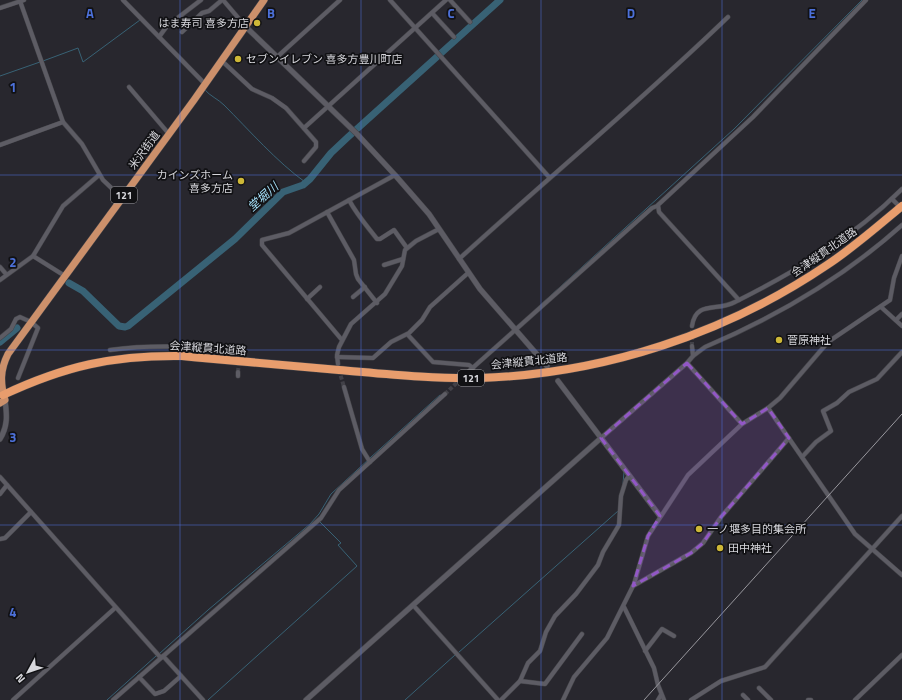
<svg xmlns="http://www.w3.org/2000/svg" width="902" height="700" font-family="'Titillium Web','Noto Sans JP',sans-serif">
<rect width="100%" height="100%" fill="#28272e"/>
<g fill="none" stroke-linecap="round" stroke-linejoin="round">
<g stroke="#386275" stroke-width="1">
<path d="M43,61l35,-13 5,14 57,-42"/>
<path d="M0,76l40,-14"/>
<path d="M205,90c5,6 13,9 19,15 25,25 53,57 81,77"/>
<path d="M537,308l197,-179 128,-129"/>
<path d="M370,458l70,-63"/>
<path d="M623,484l1,-12"/>
<path d="M458,653l160,-142"/>
<path d="M159,654l49,-44 102,-86 9,-10 12,-20 37,-34"/>
<path d="M107,700l49,-44"/>
<path d="M208,700l149,-134 -19,-21 3,-2 -21,-21"/>
<path d="M405,700l50,-45"/>
</g>
<g stroke="#386275" stroke-width="7">
<path d="M69,283l14,8 36,35 6,1 3,-1 107,-87 48,-47 20,-7 7,-6 21,-26 17,-16 152,-137"/>
<path d="M0,342l17,-14"/>
</g>
<g stroke="#424148" stroke-width="4" stroke-dasharray="4 2" stroke-linecap="butt">
<path d="M692,346v-20"/>
<path d="M339,370l5,17"/>
<path d="M238,372l1,-12"/>
<path d="M445,394l23,-22"/>
</g>
<defs>
<g id="minor">
<path d="M123,0l82,84"/>
<path d="M223,0l23,27"/>
<path d="M390,0l159,177"/>
<path d="M450,0l20,22"/>
<path d="M20,1l43,121 19,22 21,36 19,18"/>
<path d="M0,8l24,-8"/>
<path d="M432,13l22,24"/>
<path d="M182,32l20,-19 7,-2 13,-11"/>
<path d="M159,37l8,-11 34,-26"/>
<path d="M277,57l63,-57"/>
<path d="M222,61l30,28 20,9 14,10 30,34v5l-12,14"/>
<path d="M129,87l40,47"/>
<path d="M304,128l142,-128"/>
<path d="M0,145l63,-23"/>
<path d="M892,199l5,5"/>
<path d="M349,200c8,15 18,26 28,39h3l14,-9 13,18"/>
<path d="M327,212l27,48 2,14 2,5 19,24"/>
<path d="M33,256l32,20"/>
<path d="M459,259c89,-81 182,-158 269,-242"/>
<path d="M384,265l19,-6"/>
<path d="M0,267l6,7"/>
<path d="M0,280l33,-24 30,-50 36,-31"/>
<path d="M353,297l12,-10"/>
<path d="M307,299l13,-12"/>
<path d="M739,300l-80,-88 -1,-7 95,-88 113,-117"/>
<path d="M881,307l21,19"/>
<path d="M896,320l6,-6"/>
<path d="M692,326c4,-26 25,-14 43,-24 60,-30 119,-65 167,-113"/>
<path d="M408,335l25,27 36,3 4,3"/>
<path d="M0,338l11,-9 5,-10 4,-2 11,5 7,6 -20,50"/>
<path d="M342,340l-80,-95v-5l27,-7 106,-58"/>
<path d="M110,350c44,-6 86,-3 130,0v4"/>
<path d="M693,356l12,-9c71,-30 139,-70 197,-122"/>
<path d="M337,357l36,1 18,-16 18,-9 13,-13 8,-13 38,-34"/>
<path d="M687,363l55,61"/>
<path d="M338,364l-1,-9 2,-8 12,-23 34,-30 17,-28 3,-16 11,-9 23,-12"/>
<path d="M468,372l184,-164 5,-2"/>
<path d="M238,376v-4"/>
<path d="M344,387l18,62 8,13"/>
<path d="M768,408l87,126 47,41"/>
<path d="M601,438l86,-75 6,-7 -1,-10"/>
<path d="M802,457l14,-15 15,-11 -8,-20 14,-8 12,-11 28,-13 25,-27"/>
<path d="M0,477l161,181"/>
<path d="M0,494l7,-9"/>
<path d="M0,539l5,-1 26,-26"/>
<path d="M633,586l58,-33 12,-10 18,-26 68,-79"/>
<path d="M413,605l85,95"/>
<path d="M624,607l30,61 4,17 6,15"/>
<path d="M645,651l17,-22 12,7"/>
<path d="M163,656l40,44"/>
<path d="M139,677l16,17 9,-3 17,-15"/>
<path d="M520,681l25,3 37,-50"/>
<path d="M759,688l12,12"/>
<path d="M743,695l5,5"/>
<path d="M13,700l102,-92"/>
<path d="M113,700l208,-182 18,-28 106,-96"/>
<path d="M501,700l19,-19 8,-18 12,-12 6,-19 9,-16 21,-22 22,-29 5,-13 16,-27 2,-29 5,-16 3,-4"/>
<path d="M563,700l11,-23 33,-39 27,-54 14,-48 40,-61 54,-51 26,-16 12,-10 48,-56 62,-42 4,-22 8,-22"/>
<path d="M658,700l3,-5"/>
<path d="M691,700l30,-19 44,-14 137,-151"/>
<path d="M808,700h3"/>
<path d="M855,700l47,-45"/>
</g>
<g id="tertiary">
<path d="M246,27l111,107 38,41 34,39 51,75 67,77"/>
<path d="M558,381l102,135"/>
<path d="M0,439c8,-13 7,-24 5,-39"/>
<path d="M306,700l295,-262"/>
</g>
<path id="trunk" d="M0,403l5,-3c-5,-17 -5,-30 3,-46l186,-254 70,-100"/>
<path id="motorway" d="M3,395c62,-29 110,-40 179,-39 52,5 104,9 157,14 47,4 94,9 141,8 123,-4 245,-44 347,-113 26,-17 51,-39 75,-59"/>
</defs>
<use href="#minor" stroke="#444449" stroke-width="5"/>
<use href="#tertiary" stroke="#444449" stroke-width="6"/>
<use href="#trunk" stroke="#444449" stroke-width="8"/>
<use href="#motorway" stroke="#444449" stroke-width="9"/>
<use href="#minor" stroke="#5d5c64" stroke-width="4"/>
<use href="#tertiary" stroke="#5d5c64" stroke-width="5"/>
<use href="#trunk" stroke="#cc906b" stroke-width="7"/>
<use href="#motorway" stroke="#e89d6d" stroke-width="8"/>
<path stroke="#99989e" stroke-width="1" d="M644,700l258,-286"/>
</g>
<path fill="#9257c6" fill-opacity="0.2" stroke="#9257c6" stroke-width="3" stroke-dasharray="8 5" stroke-linejoin="round" d="M687,363l55,61 26,-16 21,30 -68,79 -18,26 -12,10 -58,33 15,-50 12,-20 -59,-78z"/>
<path fill="none" stroke="#4c70d9" stroke-width="1" stroke-opacity="0.55" d="M180,0v700M361,0v700M541,0v700M722,0v700M0,175h902M0,350h902M0,525h902"/>
<g fill="#ceb837" stroke="#111114" stroke-width="1.5">
<circle cx="257" cy="23" r="4"/>
<circle cx="238" cy="59" r="4"/>
<circle cx="241" cy="181" r="4"/>
<circle cx="779" cy="340" r="4"/>
<circle cx="699" cy="529" r="4"/>
<circle cx="720" cy="548" r="4"/>
</g>
<g text-anchor="middle" stroke-width="3.5" stroke-linejoin="round" paint-order="stroke">
<g fill="#111114" stroke="#9c9ca0" stroke-width="1">
<rect x="111" y="187" width="26" height="16" rx="3"/>
<rect x="458" y="370" width="26" height="16" rx="3"/>
</g>
<g font-size="10" font-weight="bold" fill="#d7d7dc">
<text x="124" y="199">121</text>
<text x="471" y="382">121</text>
</g>
<g font-size="11" fill="#d7d7dc" stroke="#111114" text-anchor="start">
<text x="249" y="27" text-anchor="end">はま寿司 喜多方店</text>
<text x="246" y="63">セブンイレブン 喜多方豊川町店</text>
<text x="233" y="179" text-anchor="end">カインズホーム<tspan x="233" dy="13">喜多方店</tspan></text>
<text x="787" y="344">菅原神社</text>
<text x="707" y="533">一ノ堰多目的集会所</text>
<text x="728" y="552">田中神社</text>
</g>
<g font-size="11" fill="#d7d7dc" stroke="#111114">
<text transform="translate(144 150) rotate(-54)" y="4">米沢街道</text>
<text transform="translate(824 252) rotate(-35)" y="4">会津縦貫北道路</text>
<text transform="translate(208 348) rotate(4)" y="4">会津縦貫北道路</text>
<text transform="translate(529 361) rotate(-6)" y="4">会津縦貫北道路</text>
</g>
<g font-size="12" font-style="italic" fill="#a3ddf6" stroke="#111114">
<text transform="translate(263 197) rotate(-42)" y="4">堂堀川</text>
</g>
</g>
<g font-size="13" text-anchor="middle" font-weight="bold" fill="#4c70d9" stroke="#111114" stroke-width="3.5" stroke-linejoin="round" paint-order="stroke">
<text x="90" y="18">A</text>
<text x="271" y="18">B</text>
<text x="451" y="18">C</text>
<text x="631" y="18">D</text>
<text x="812" y="18">E</text>
<text x="13" y="92">1</text>
<text x="13" y="267">2</text>
<text x="13" y="442">3</text>
<text x="13" y="617">4</text>
</g>
<g transform="translate(28 672) rotate(230)" stroke="#111114" stroke-width="3" paint-order="stroke">
<path d="M0-3L7 15L0 10L-7 15Z" fill="#d7d7dc"/>
<text y="-6" font-size="11" font-weight="bold" text-anchor="middle" fill="#d7d7dc">N</text>
</g>
</svg>
